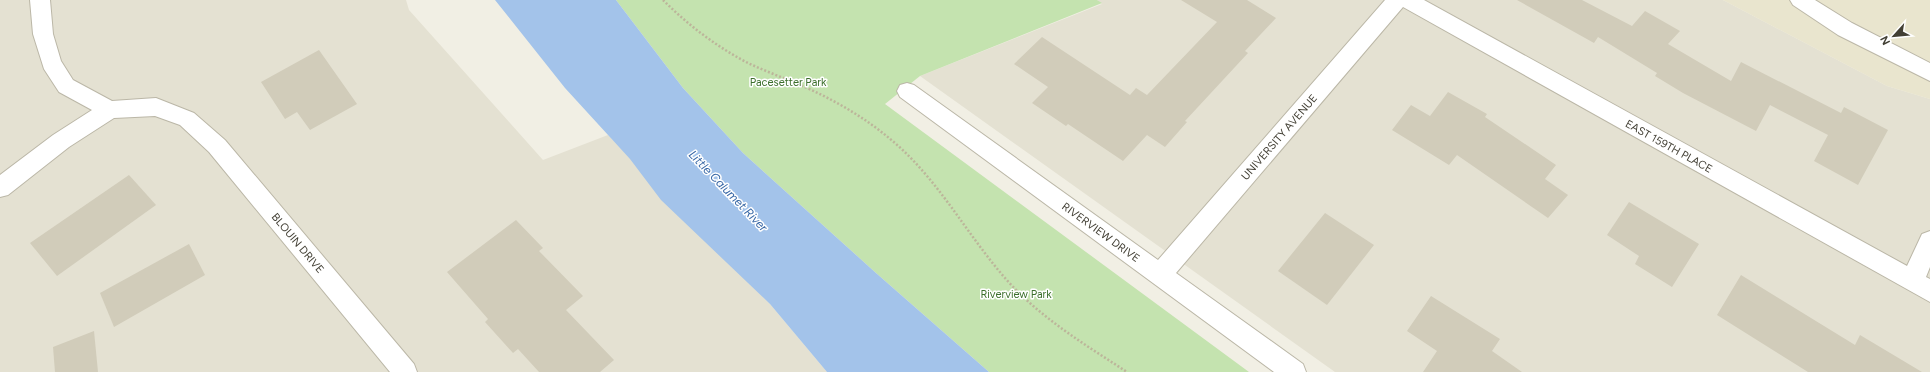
<svg xmlns="http://www.w3.org/2000/svg" width="1930" height="372" font-family="Figtree,sans-serif">
<rect width="100%" height="100%" fill="#f1efe4"/>
<g fill="#e4e1d2">
<path d="M0,0h406l3,10 134,150 65,-25 162,169 57,68h-827z"/>
<path d="M1097,0h626l164,86 43,13v273h-595l-415,-296 182,-72z"/>
</g>
<path fill="#e9e5ce" d="M1723,0h207v99l-43,-13z"/>
<path fill="#c4e3af" d="M616,0h481l5,3 -182,73 -35,28 364,268h-260l-113,-99 -133,-120 -60,-65z"/>
<path fill="#a3c3ea" d="M495,0h121l67,88 60,65 133,120 113,99h-162l-57,-68 -109,-104 -31,-41 -65,-71z"/>
<g fill="#d1ccba">
<path d="M1181,0h66l29,18 -31,33 3,2 -63,68 2,1 -22,25 -18,-12 -24,26 -55,-37 -2,2 -34,-23 16,-16 -34,-23 28,-27 88,58 6,-7 11,7 70,-73z"/>
<path d="M1517,0h65l50,26 13,-15 35,20 -12,13 63,37 10,-19 100,51 3,-6 44,23 -30,55 -44,-24 14,-26 -58,-30 -14,26 -73,-38 -28,-17 2,-3 -59,-36 -4,6z"/>
<path d="M319,50l38,54 -47,26 -13,-18 -12,7 -24,-37z"/>
<path d="M1448,92l39,22 -2,3 71,48 -11,14 23,16 -20,23 -91,-63 -8,10 -57,-35 19,-25 19,11z"/>
<path d="M129,175l27,30 -99,71 -27,-33z"/>
<path d="M1629,202l70,42 -27,43 -37,-23 4,-8 -32,-21z"/>
<path d="M1325,213l49,32 -47,60 -49,-34z"/>
<path d="M516,220l27,28 -4,3 44,45 -17,14 48,50 -14,12h-61l-21,-23 -5,4 -28,-31 3,-3 -41,-47z"/>
<path d="M189,244l16,31 -91,52 -14,-34z"/>
<path d="M1741,275l114,70 5,-10 62,37h-114l-91,-57z"/>
<path d="M1431,296l69,43 -8,12 30,21h-99l14,-21 -30,-20z"/>
<path d="M94,331l4,41h-43l-2,-25z"/>
</g>
<g fill="none" stroke-linecap="round" stroke-linejoin="round">
<defs>
<g id="minor">
<path d="M30,0h20l3,34 8,27 12,19 39,21 44,-3 38,15 31,27 189,224 3,8h-27l-181,-220 -29,-27 -25,-9 -41,2 -45,29 -61,48 -8,2v-22l53,-40 39,-25 -33,-18 -15,-23 -11,-35z"/>
<path d="M1385,0h39l483,266 15,-32 8,-3v36l-4,10 4,2v23l-527,-295 -227,266 127,91 3,8h-32l-374,-275 -3,-6 3,-6 7,-2 7,2 244,175z"/>
<path d="M1790,0h25l37,23 78,40v18l-92,-46 -45,-30z"/>
</g>
</defs>
<use href="#minor" stroke="#bbb7a7" stroke-width="2"/>
<path stroke="#bcb59a" stroke-width="2.5" stroke-dasharray="2 2" stroke-linecap="butt" d="M663,0c25,25 54,47 85,63 19,9 39,16 59,25 29,13 58,30 82,50 48,39 76,94 116,140 34,39 79,66 122,94"/>
<use href="#minor" fill="#fff" fill-rule="evenodd"/>
</g>
<g text-anchor="middle" stroke-width="3" stroke-linejoin="round" paint-order="stroke">
<g font-size="11" fill="#3c6f2c" stroke="#fff">
<text x="788" y="86">Pacesetter Park</text>
<text x="1016" y="298">Riverview Park</text>
</g>
<g font-size="11" fill="#423f34" stroke="#fff">
<text transform="translate(1279 137) rotate(-49)" y="4">UNIVERSITY AVENUE</text>
<text transform="translate(1669 146) rotate(29)" y="4">EAST 159TH PLACE</text>
<text transform="translate(1101 232) rotate(36)" y="4">RIVERVIEW DRIVE</text>
<text transform="translate(298 243) rotate(50)" y="4">BLOUIN DRIVE</text>
</g>
<g font-size="12" font-style="italic" fill="#3666a5" stroke="#fff">
<text transform="translate(728 191) rotate(46)" y="4">Little Calumet River</text>
</g>
</g>
<g transform="translate(1894 36) rotate(243)" stroke="#ffffff" stroke-width="3" paint-order="stroke">
<path d="M0-3L7 15L0 10L-7 15Z" fill="#423f34"/>
<text y="-6" font-size="11" font-weight="bold" text-anchor="middle" fill="#423f34">N</text>
</g>
</svg>
